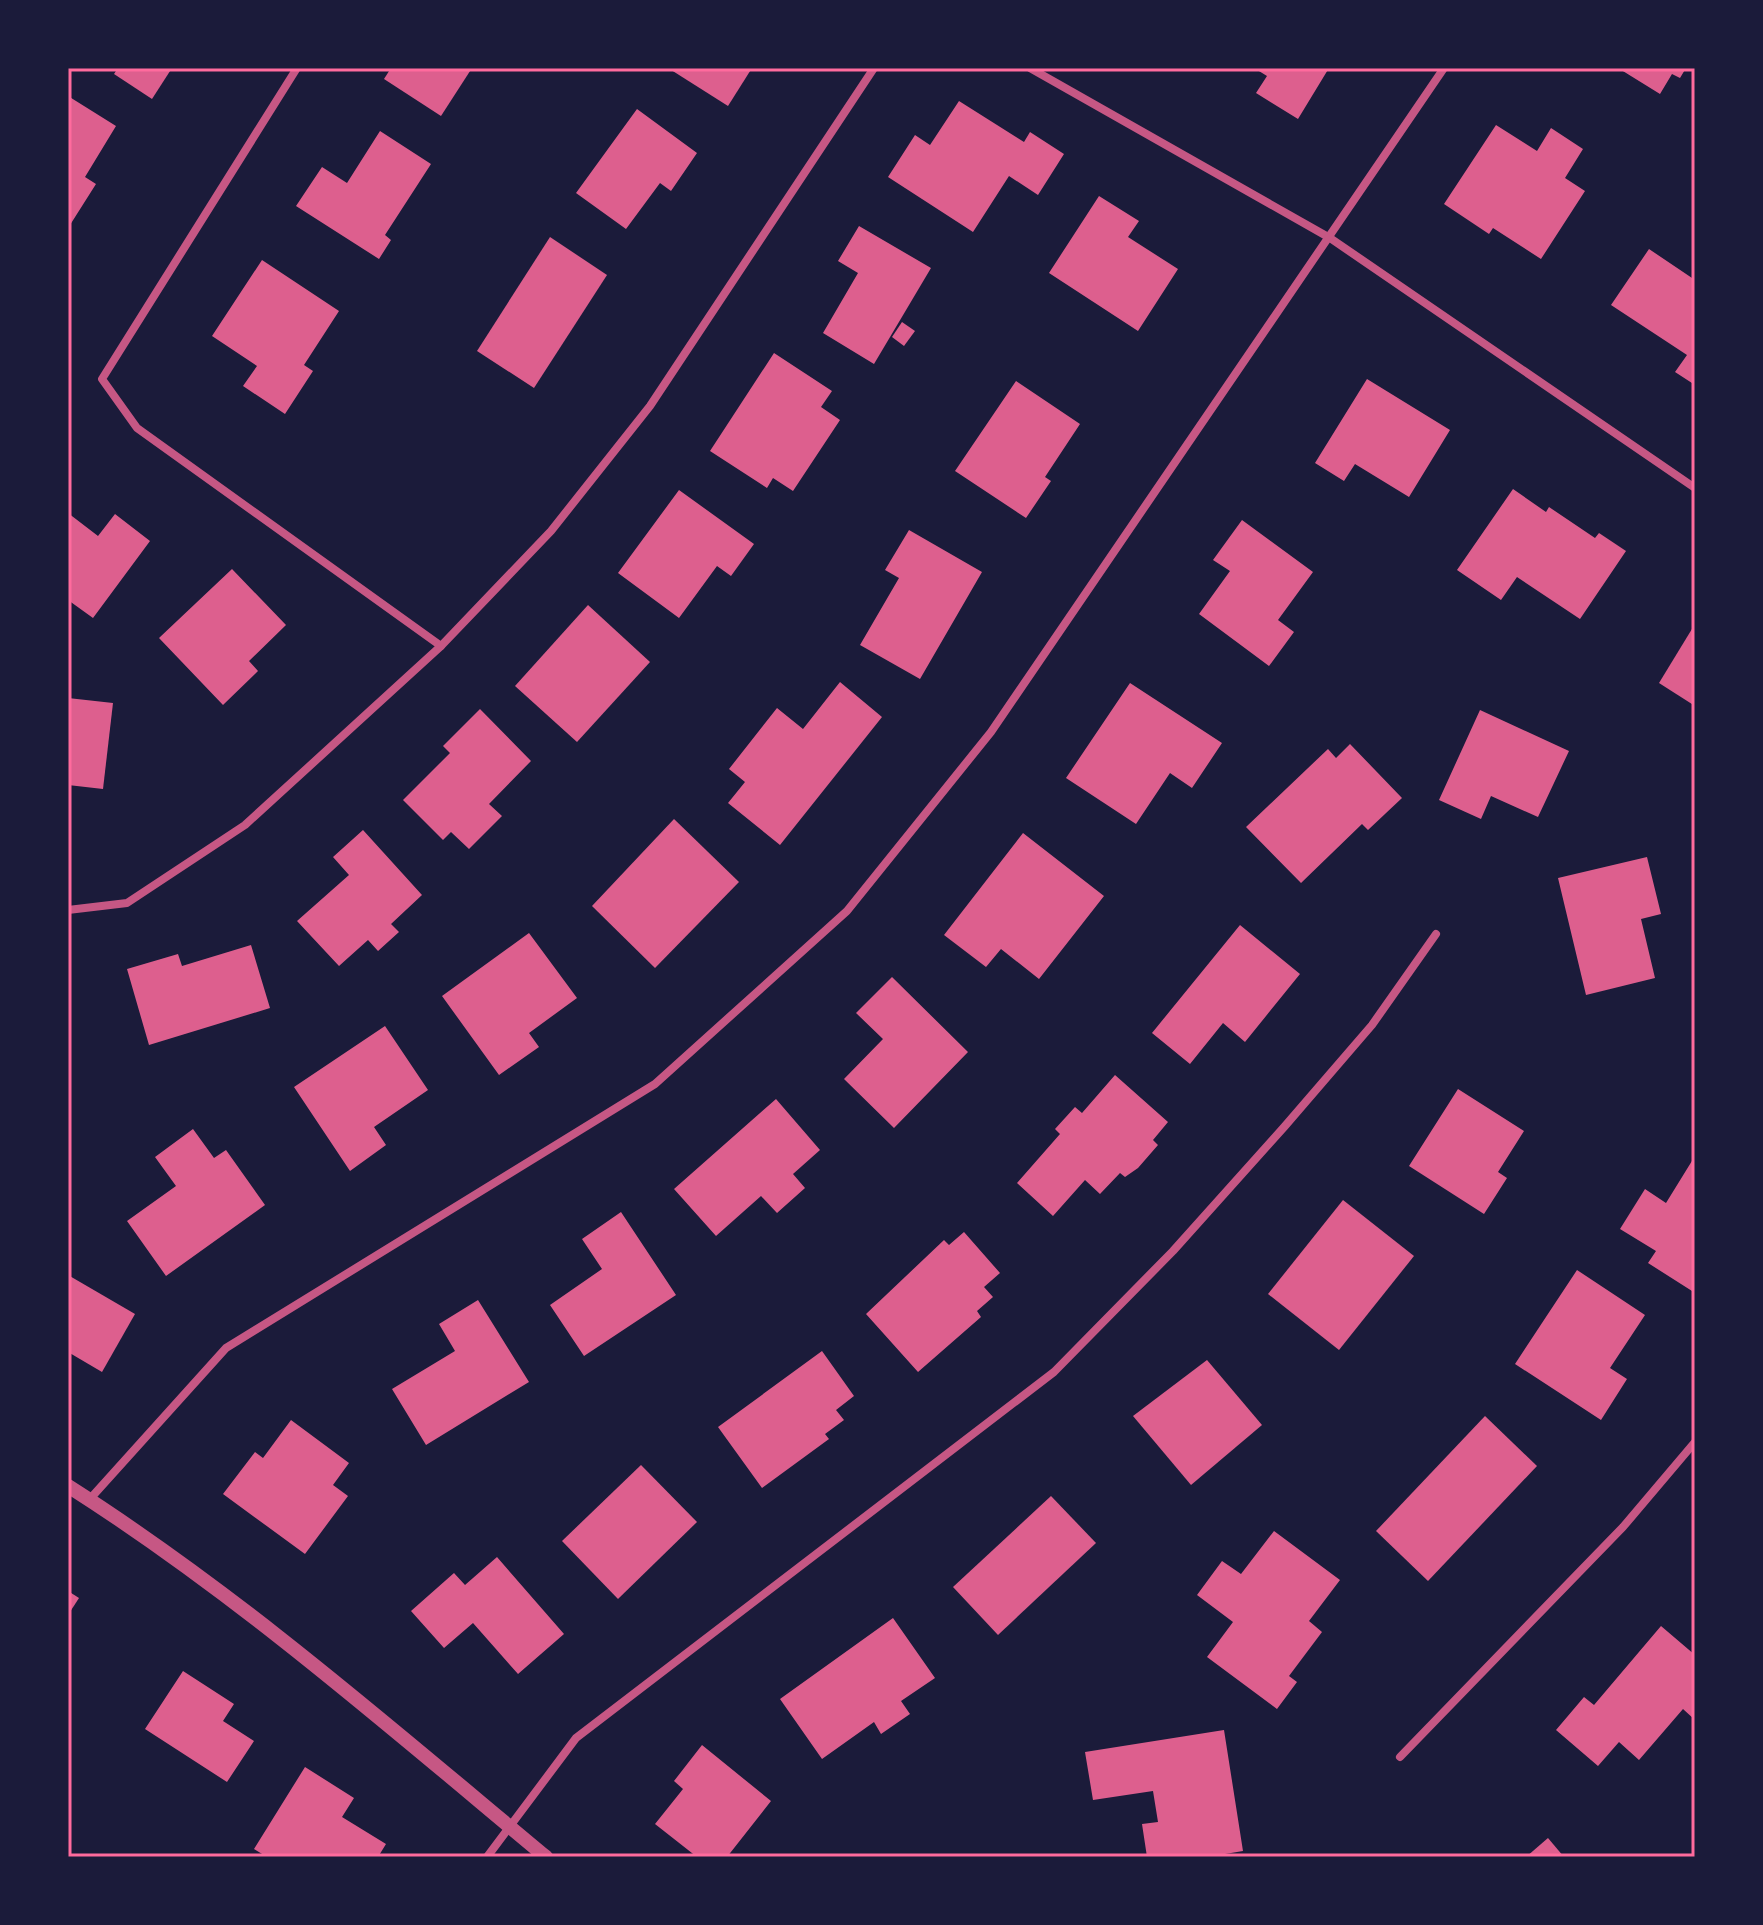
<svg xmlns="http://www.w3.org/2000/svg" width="1763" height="1925" font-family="'Archivo Narrow',sans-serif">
<rect width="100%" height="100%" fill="#1b1b3a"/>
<g fill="#dd5f8e">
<path d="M118,68h54l-20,31 -38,-25z"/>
<path d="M391,68h81l-31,48 -57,-37z"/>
<path d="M668,68h84l-24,38z"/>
<path d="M1254,68h75l-31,51 -42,-26 11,-17z"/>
<path d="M1618,68h68l-6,10 -8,-4 -12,20z"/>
<path d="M68,96l48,30 -31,51 11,7 -26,41z"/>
<path d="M959,101l65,41 6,-10 34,22 -26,41 -29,-19 -36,56 -85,-55 27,-42 15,10z"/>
<path d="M637,109l60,44 -26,38 -11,-8 -34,46 -50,-36z"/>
<path d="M1496,125l41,26 14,-23 32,21 -18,29 20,13 -44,68 -48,-31 -4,6 -45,-30z"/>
<path d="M380,131l51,33 -46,71 6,5 -12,19 -83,-53 26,-39 25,16z"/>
<path d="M1099,196l40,25 -11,16 50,32 -40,62 -89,-58z"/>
<path d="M859,226l72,42 -57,96 -51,-31 35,-60 -20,-12z"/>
<path d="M550,237l57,38 -73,113 -57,-37z"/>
<path d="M1649,249l46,31v105l-20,-13 12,-17 -76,-50z"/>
<path d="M262,260l77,51 -35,54 9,6 -28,43 -42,-28 14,-20 -45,-30z"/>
<path d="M902,322l13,9 -11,15 -12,-9z"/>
<path d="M774,353l58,38 -11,16 19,13 -47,71 -20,-13 -6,10 -57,-37z"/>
<path d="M1367,379l83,51 -41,67 -54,-33 -11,17 -29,-18z"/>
<path d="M1016,381l64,43 -35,53 6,4 -25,37 -71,-47z"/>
<path d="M1513,489l33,23 3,-5 46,31 4,-5 27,18 -46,68 -63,-42 -16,23 -44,-30z"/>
<path d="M679,490l75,54 -23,32 -14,-10 -38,52 -61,-45z"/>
<path d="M68,513l30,23 17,-22 35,27 -57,77 -25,-18z"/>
<path d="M1242,520l71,52 -35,48 16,12 -25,34 -70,-52 31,-43 -17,-11z"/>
<path d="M909,530l73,42 -62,107 -60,-34 39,-67 -14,-8z"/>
<path d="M232,569l54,56 -37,36 9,10 -35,34 -64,-67z"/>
<path d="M588,605l62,57 -73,80 -62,-56z"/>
<path d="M1695,624v82l-36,-23z"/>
<path d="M840,682l42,35 -102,128 -52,-42 17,-21 -16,-13 48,-61 26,21z"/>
<path d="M1130,683l92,60 -30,45 -22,-15 -34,51 -70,-46z"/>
<path d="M68,698l45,5 -10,86 -35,-4z"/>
<path d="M480,709l51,52 -42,43 13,12 -33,33 -18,-17 -8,8 -40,-40 47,-47 -7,-7z"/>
<path d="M1480,710l89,41 -31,66 -47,-21 -10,23 -42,-19z"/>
<path d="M1350,744l52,54 -34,32 -6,-6 -61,59 -55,-56 82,-78 8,9z"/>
<path d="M674,819l65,63 -84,86 -63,-62z"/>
<path d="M363,830l59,65 -31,29 8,8 -21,19 -10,-11 -29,26 -42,-45 52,-46 -16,-18z"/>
<path d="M1023,833l81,63 -65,83 -38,-30 -15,18 -42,-32z"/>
<path d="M1647,857l14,57 -20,5 14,59 -69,17 -28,-117z"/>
<path d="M1240,925l60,49 -55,68 -22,-19 -33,41 -38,-31z"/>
<path d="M529,933l48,65 -48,35 10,14 -40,28 -57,-79z"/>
<path d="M251,945l19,63 -121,37 -22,-76 51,-15 4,12z"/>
<path d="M892,977l76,75 -74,76 -50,-49 39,-40 -27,-26z"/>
<path d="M385,1026l43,64 -54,37 12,18 -36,26 -56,-84z"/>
<path d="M1115,1075l53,47 -15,18 5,5 -20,23 -13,9 -5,-4 -20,21 -15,-14 -32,36 -36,-33 43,-49 -5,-5 20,-22 7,6z"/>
<path d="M1458,1089l66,42 -26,41 9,6 -23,36 -75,-48z"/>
<path d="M776,1099l44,51 -27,24 12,14 -28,25 -16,-17 -45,40 -42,-47z"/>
<path d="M193,1129l21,29 12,-8 39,55 -99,71 -39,-55 49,-35 -21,-29z"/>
<path d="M1695,1156v130l-3,5 -44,-28 8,-12 -36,-22 25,-40 21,14z"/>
<path d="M1343,1200l71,56 -75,94 -71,-56z"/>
<path d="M621,1212l55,83 -92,61 -34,-51 52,-36 -20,-30z"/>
<path d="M964,1232l36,41 -16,14 9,10 -16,14 4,6 -63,55 -52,-58 78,-74 5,5z"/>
<path d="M1577,1270l68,45 -35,53 17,11 -26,41 -86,-56z"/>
<path d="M68,1275l67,39 -33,58 -34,-20z"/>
<path d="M478,1300l51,82 -103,63 -34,-56 63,-38 -16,-27z"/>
<path d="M822,1351l32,45 -18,14 8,10 -19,14 4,5 -67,49 -44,-61z"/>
<path d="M1207,1360l55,65 -71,60 -58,-69z"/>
<path d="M1485,1416l52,50 -109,115 -52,-50z"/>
<path d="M291,1420l58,43 -16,22 15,11 -43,58 -82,-60 32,-42 8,6z"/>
<path d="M641,1465l56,57 -79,77 -56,-58z"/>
<path d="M1051,1496l45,47 -98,92 -45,-48z"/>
<path d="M1274,1531l66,49 -31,41 13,11 -33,44 8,6 -20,27 -70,-52 26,-35 -36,-27 25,-34 19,13z"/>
<path d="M497,1557l67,77 -46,40 -45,-51 -29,25 -33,-37 43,-38 11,12z"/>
<path d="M68,1591l11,7 -11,17z"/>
<path d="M893,1618l42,60 -34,23 9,13 -29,20 -7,-12 -52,37 -42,-60z"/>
<path d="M1661,1626l34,29v65l-12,-11 -44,51 -20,-18 -21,24 -42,-36 28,-33 10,8z"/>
<path d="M183,1671l51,33 -11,17 31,20 -27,41 -82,-53z"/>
<path d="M1224,1730l19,121 -36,6h-60l-5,-33 16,-2 -5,-31 -60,9 -8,-48z"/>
<path d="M702,1745l69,56 -44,56h-30l-42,-33 28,-35 -9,-8z"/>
<path d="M305,1767l49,31 -12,19 44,27 -8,13h-111l-13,-8z"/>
<path d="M1548,1838l16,19h-38z"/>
</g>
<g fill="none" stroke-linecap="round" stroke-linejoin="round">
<g stroke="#c65784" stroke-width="8">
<path d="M297,68l-195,311 35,49 304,218"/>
<path d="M1030,68l300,170 365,250"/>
<path d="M68,910l59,-7 118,-78 196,-179 110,-115 99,-125 224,-338"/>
<path d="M89,1500l137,-152 429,-264 192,-173 144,-179 453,-664"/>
<path d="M1400,1757l223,-230 72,-85"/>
<path d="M487,1857l89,-119 478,-366 119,-121 112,-125 87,-101 64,-91"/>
</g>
<path stroke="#c65784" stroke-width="14" d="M68,1486c171,109 323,242 478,371"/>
</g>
<rect width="1763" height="1925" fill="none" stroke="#1b1b3a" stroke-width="140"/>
<rect x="70" y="70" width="1623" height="1785" fill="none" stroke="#ff6b9d" stroke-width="3"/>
</svg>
